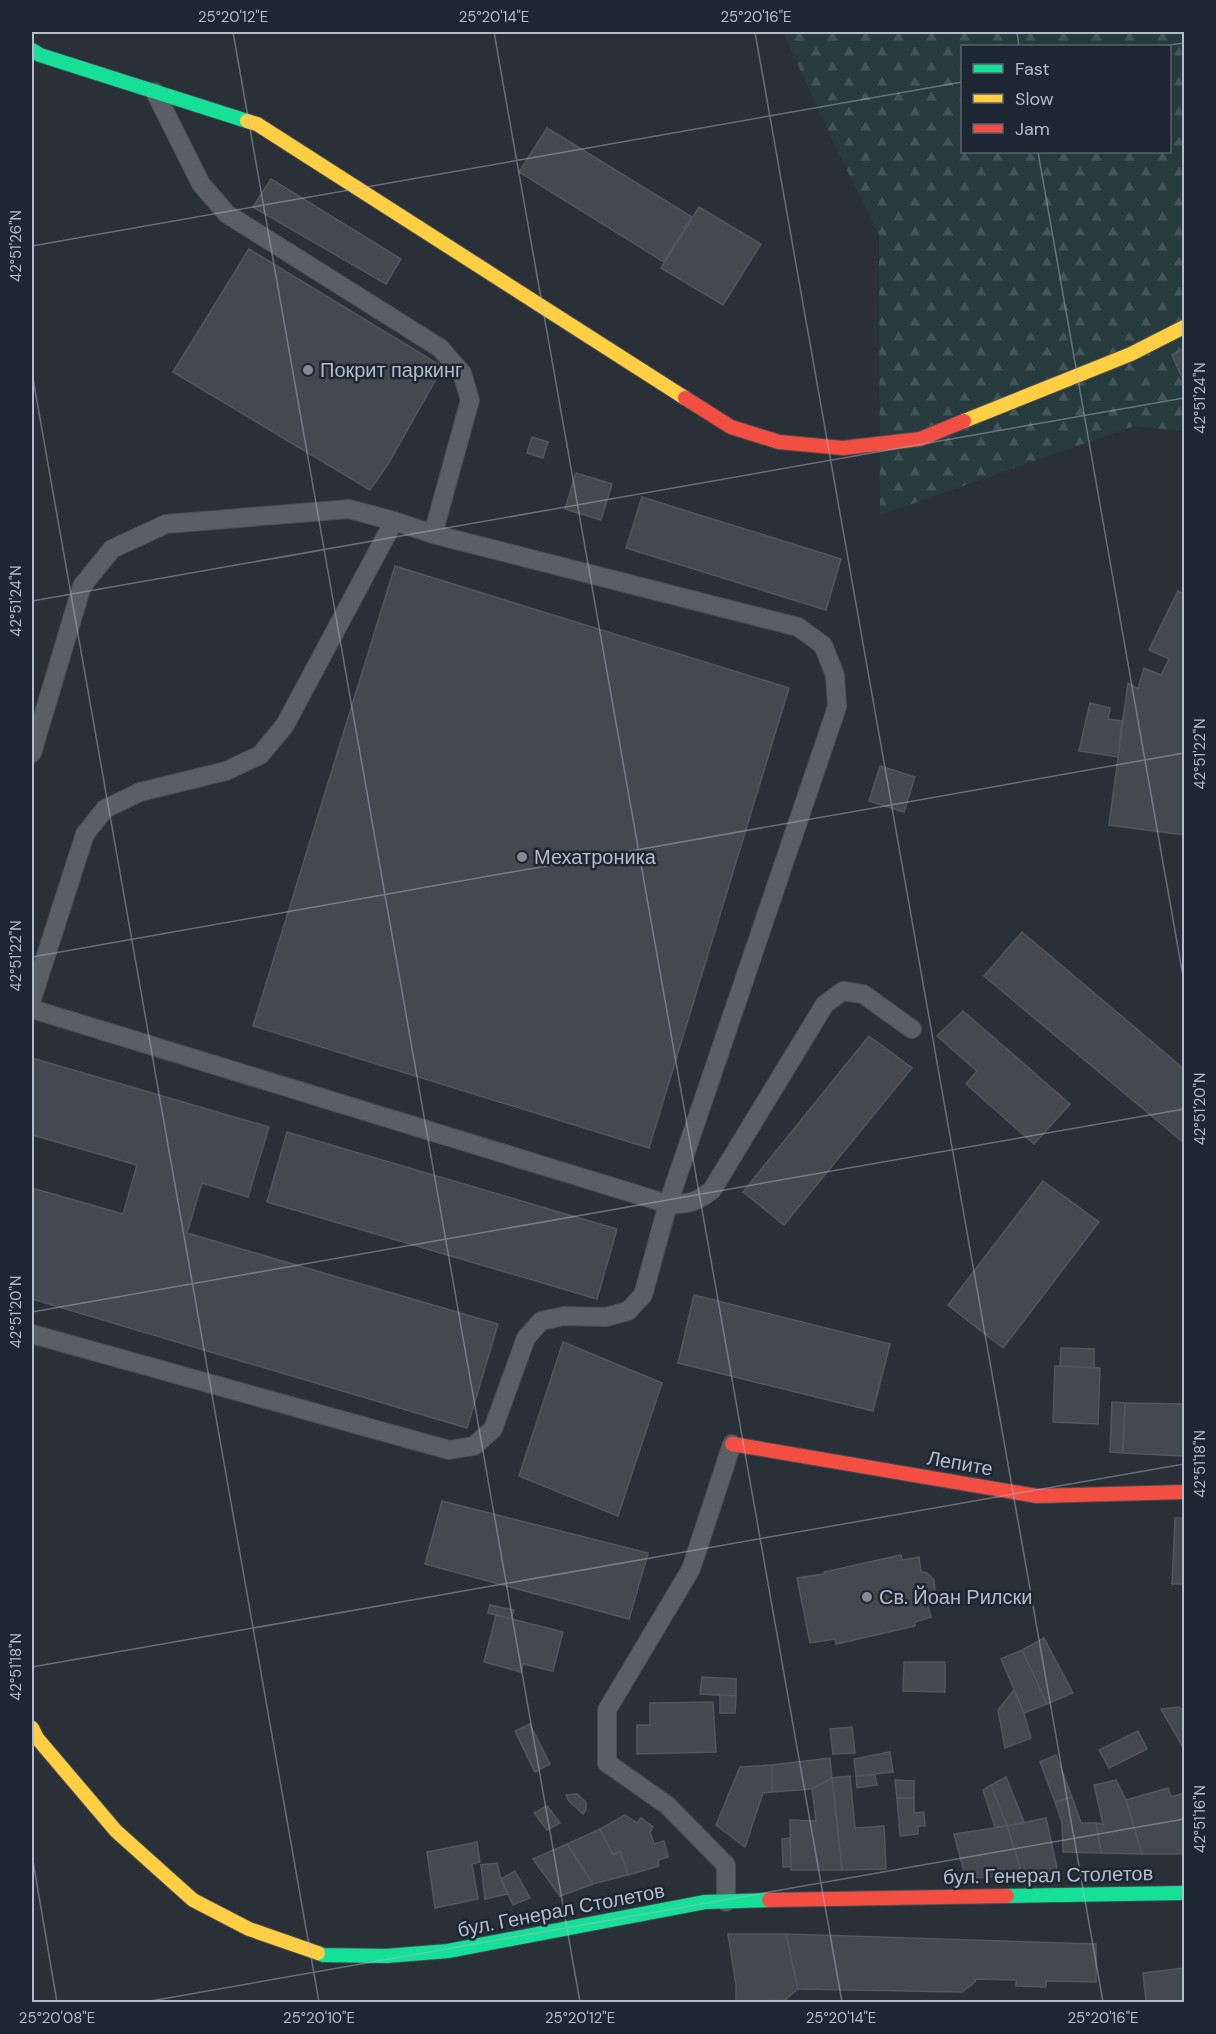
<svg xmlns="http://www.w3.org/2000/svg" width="1216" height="2034" font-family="'DM Sans',sans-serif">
<defs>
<pattern id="forest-firs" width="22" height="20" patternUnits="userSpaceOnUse" patternTransform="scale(1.5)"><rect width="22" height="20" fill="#273a3e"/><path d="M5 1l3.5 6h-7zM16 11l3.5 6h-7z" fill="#445559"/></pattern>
</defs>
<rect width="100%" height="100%" fill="#2a3038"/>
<path fill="url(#forest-firs)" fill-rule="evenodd" d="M783,32h401v399l-50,-5 -254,89 -1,-280 -44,-89zM962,46h208v106h-208z"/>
<g fill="#444950" stroke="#52575f" stroke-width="1.5">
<path d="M547,128l145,89 -28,45 -145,-90z"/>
<path d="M271,179l130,80 -15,25 -133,-77z"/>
<path d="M699,207l62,37 -38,61 -62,-37z"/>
<path d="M249,249l194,118 -55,97 -18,26 -197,-118z"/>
<path d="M1184,348v34l-12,-27z"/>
<path d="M532,437l16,5 -5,16 -16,-5z"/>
<path d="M576,473l36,11 -11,36 -36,-11z"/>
<path d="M642,497l199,62 -15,51 -200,-62z"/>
<path d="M395,566l394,122 -140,460 -396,-122z"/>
<path d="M1178,591l6,3v241l-75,-10 19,-142 10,6 6,-21 17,7 8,-16 -20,-9z"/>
<path d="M1090,703l20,5 -2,11 14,2 -4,36 -39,-6z"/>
<path d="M880,766l35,11 -11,35 -35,-11z"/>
<path d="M1022,932l162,137v74l-200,-167z"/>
<path d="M963,1011l107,93 -36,40 -68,-60 11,-13 -40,-35z"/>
<path d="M869,1036l43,32 -128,157 -41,-33z"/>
<path d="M32,1058l237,69 -21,70 -46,-14 -15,50 311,91 -31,104 -435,-129v-111l91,26 14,-49 -105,-30z"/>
<path d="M287,1132l330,97 -20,70 -330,-97z"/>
<path d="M1043,1181l56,41 -96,126 -55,-43z"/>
<path d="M694,1295l196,49 -17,67 -195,-48z"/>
<path d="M563,1342l99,41 -44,133 -99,-40z"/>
<path d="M1061,1348l33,1v19l-34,-2z"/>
<path d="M1055,1366l45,2 -2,56 -45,-2z"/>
<path d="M1112,1402l13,1 -2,50 -13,-1z"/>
<path d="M1125,1403l59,1 -1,52 -60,-3z"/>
<path d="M442,1501l206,52 -19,66 -204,-55z"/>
<path d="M1175,1518h9v66h-12z"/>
<path d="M901,1555l1,5 17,-3 2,15 6,1 7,7 1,10 -3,7 -5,5 4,15 -16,5v4l-79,18 -1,-5 -25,4 -13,-65 27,-4v-2z"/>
<path d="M490,1605l24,5 -3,9 -23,-6z"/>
<path d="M496,1615l67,17 -10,39 -30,-7 -2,8 -37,-10z"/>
<path d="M1044,1638l29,55 -26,11 -25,-54z"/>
<path d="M1022,1650l25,54 -23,9 -23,-54z"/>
<path d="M904,1662h41v30l-42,-1z"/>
<path d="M702,1677l34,2v17l-36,-2z"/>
<path d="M1014,1690l10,23 7,25 -26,10 -7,-38z"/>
<path d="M720,1695l16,1 -1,17h-15z"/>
<path d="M713,1702l3,50 -79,2v-29h13v-22z"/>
<path d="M1179,1707l5,6v36l-23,-40z"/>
<path d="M530,1724l20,40 -15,8 -20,-41z"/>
<path d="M852,1727l3,26 -22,1 -3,-25z"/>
<path d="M1138,1731l9,18 -38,19 -10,-18z"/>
<path d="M890,1752l3,20 -37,4 -2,-17z"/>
<path d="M1056,1755l16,42 -17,5 -15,-40z"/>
<path d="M830,1758l2,20 -20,11 -40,3v-27z"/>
<path d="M772,1765v27l-9,1 -18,54 -29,-22 24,-58z"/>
<path d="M875,1775l2,10 -20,3 -1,-12z"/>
<path d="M850,1776l5,52 29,-2 2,43 -44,1 -10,-92z"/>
<path d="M1006,1777l18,45 -17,4 -16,-41z"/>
<path d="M832,1778l10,92h-51l-1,-50 26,1 -4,-32z"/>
<path d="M895,1780l19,1v17h-17z"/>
<path d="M1116,1780l10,20 16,54 -41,-1 -5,-30 7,1 -9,-39z"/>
<path d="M991,1785l16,41 -12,1 -12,-37z"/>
<path d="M1168,1788l3,9 13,-4v61h-42l-16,-54z"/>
<path d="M577,1794l9,8v8l-3,4 -14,-13 -3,-6z"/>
<path d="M1072,1797l9,26h15l5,30 -38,-1 -1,-30 -7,-20z"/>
<path d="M897,1798h17v15l10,-1 1,14h-7v8l-18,2z"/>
<path d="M547,1806l13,17 -13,7 -13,-17z"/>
<path d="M625,1815l12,8 4,-5 12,9 -3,5 4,12 10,-3 4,16 -10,3 1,6 -31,9 -8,-24 -7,4 -13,-26z"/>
<path d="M1046,1818l11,50 -5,6h-30l-15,-48z"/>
<path d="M1007,1826l15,48 -56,5 -12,-45z"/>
<path d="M600,1829l13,26 7,-4 8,24 -35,9 -26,-40z"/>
<path d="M790,1838l1,29h-8l-1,-28z"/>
<path d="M477,1842l3,20 -8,2 6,35 -43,9 -8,-56z"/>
<path d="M567,1844l26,40 -33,12 -27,-37z"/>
<path d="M497,1863l4,16 7,15 -23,5 -4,-34z"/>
<path d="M515,1871l15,27 -17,7 -12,-26z"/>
<path d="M728,1934h58l12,55 -13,11 -49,2v-17z"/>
<path d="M786,1934l310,10v38l-50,-1v6l-30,-1v-6l-41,-1v3l-13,10 -164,-3z"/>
<path d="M1184,1968v34h-38l-3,-29z"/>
</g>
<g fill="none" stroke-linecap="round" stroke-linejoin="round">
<defs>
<g id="lane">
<path d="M155,92l46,92 26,30 213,134 22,25 8,27 -37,134"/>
<path d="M32,753l50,-167 30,-37 54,-25 183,-15 45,12"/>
<path d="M32,999l53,-165 20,-25 35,-17 86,-21 34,-16 25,-30 109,-204 39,13 365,93 25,18 12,30 2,32 -169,497 -25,91 -15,16 -22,6 -42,-1 -23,5 -15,17 -33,91 -19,17 -25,4 -417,-116"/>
<path d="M32,1009l636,195c19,1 29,-2 44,-14l113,-186 18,-13 20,3 49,35"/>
<path d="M726,1902v-37l-59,-60 -60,-42v-53l84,-141 41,-125"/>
</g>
<g id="fast">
<path d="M32,50l8,5 207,66"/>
<path d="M1007,1896l177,-3"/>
<path d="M318,1953l5,2 63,1 62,-5 257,-49 64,-2"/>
</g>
<g id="slow">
<path d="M247,121l10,3 428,274"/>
<path d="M964,421l167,-67 53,-27"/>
<path d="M32,1728l5,10 79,93 77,69 56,29 69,24"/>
</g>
<g id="jam">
<path d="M685,398l46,29 48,15 64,6 77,-9 44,-18"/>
<path d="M732,1444l305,52 147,-4"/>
<path d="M769,1900l238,-4"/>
</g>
</defs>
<use href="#lane" stroke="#484c53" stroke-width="20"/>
<use href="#fast" stroke="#484c53" stroke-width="16"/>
<use href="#slow" stroke="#484c53" stroke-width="16"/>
<use href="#jam" stroke="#484c53" stroke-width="16"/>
<use href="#lane" stroke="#5a5e66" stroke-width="18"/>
<use href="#fast" stroke="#16e098" stroke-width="14"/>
<use href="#slow" stroke="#ffcf43" stroke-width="14"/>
<use href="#jam" stroke="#f24e42" stroke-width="14"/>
</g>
<path fill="none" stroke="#b4bcc9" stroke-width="1.5" stroke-opacity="0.45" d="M233,32l347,1970M494,32l348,1970M755,32l348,1970M1017,32l2,14M1163,46l21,-3M1038,152l146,830M32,246l930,-164M32,373l287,1629M32,601l1152,-203M32,957l1152,-204M32,1312l1152,-203M32,1667l1152,-203M32,1855l25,147M145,2002l1039,-183"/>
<g fill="#848b96" stroke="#1d2633" stroke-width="2">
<circle cx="308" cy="370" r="6"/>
<circle cx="522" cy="857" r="6"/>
<circle cx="867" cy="1597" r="6"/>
</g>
<g text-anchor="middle" stroke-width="5" stroke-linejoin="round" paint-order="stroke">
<g font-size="20" fill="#b4bcc9" stroke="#1d2633" text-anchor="start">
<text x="320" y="377">Покрит паркинг</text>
<text x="534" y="864">Мехатроника</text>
<text x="879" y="1604">Св. Йоан Рилски</text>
</g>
<g font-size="20" fill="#b4bcc9" stroke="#1d2633">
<text transform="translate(960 1463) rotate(10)" y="7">Лепите</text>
<text transform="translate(1048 1875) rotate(-1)" y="7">бул. Генерал Столетов</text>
<text transform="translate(561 1910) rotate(-11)" y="7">бул. Генерал Столетов</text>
</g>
</g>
<rect width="1216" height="2034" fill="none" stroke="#1d2633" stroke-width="66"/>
<rect x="961" y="45" width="210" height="108" fill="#1d2633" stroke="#59626f" stroke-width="1.5"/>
<rect x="973" y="64" width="30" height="9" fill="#16e098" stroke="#59626f" stroke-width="1.5"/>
<text x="1015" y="75" font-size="18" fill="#b4bcc9">Fast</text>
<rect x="973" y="94" width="30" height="9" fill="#ffcf43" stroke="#59626f" stroke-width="1.5"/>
<text x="1015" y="105" font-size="18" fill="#b4bcc9">Slow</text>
<rect x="973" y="124" width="30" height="9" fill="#f24e42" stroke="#59626f" stroke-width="1.5"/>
<text x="1015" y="135" font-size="18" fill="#b4bcc9">Jam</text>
<rect x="33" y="33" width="1150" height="1968" fill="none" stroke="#b4bcc9" stroke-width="2"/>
<g font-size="15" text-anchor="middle" fill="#b4bcc9">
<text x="233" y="22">25°20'12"E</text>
<text x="494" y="22">25°20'14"E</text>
<text x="756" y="22">25°20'16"E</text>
<text transform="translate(16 246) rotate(-90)" y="5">42°51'26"N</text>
<text transform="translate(1200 398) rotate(-90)" y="5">42°51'24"N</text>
<text transform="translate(16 601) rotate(-90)" y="5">42°51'24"N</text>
<text transform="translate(1200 754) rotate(-90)" y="5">42°51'22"N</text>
<text transform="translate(16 956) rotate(-90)" y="5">42°51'22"N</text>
<text transform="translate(1200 1109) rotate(-90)" y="5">42°51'20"N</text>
<text transform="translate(16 1312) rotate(-90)" y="5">42°51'20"N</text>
<text transform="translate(1200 1464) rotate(-90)" y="5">42°51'18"N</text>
<text transform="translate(16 1667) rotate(-90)" y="5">42°51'18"N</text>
<text transform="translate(1200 1819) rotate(-90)" y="5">42°51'16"N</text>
<text x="57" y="2023">25°20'08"E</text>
<text x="319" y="2023">25°20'10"E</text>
<text x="580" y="2023">25°20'12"E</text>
<text x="841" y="2023">25°20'14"E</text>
<text x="1103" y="2023">25°20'16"E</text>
</g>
</svg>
